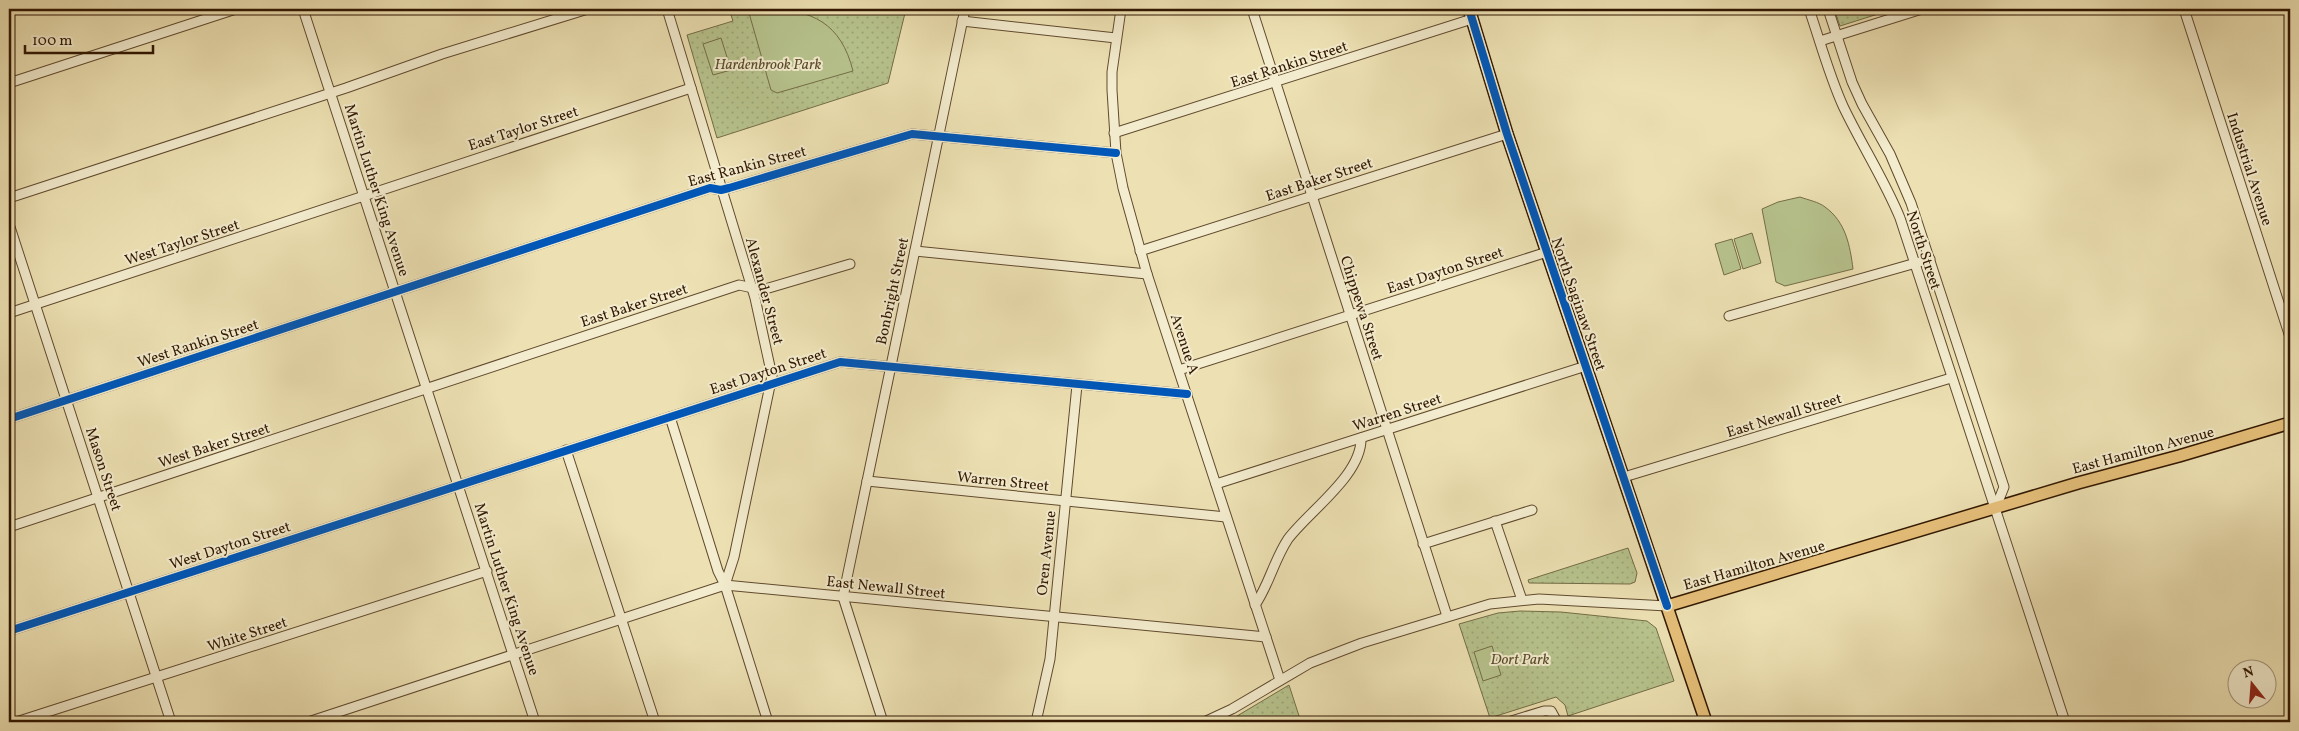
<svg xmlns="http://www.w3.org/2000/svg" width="2299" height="731" font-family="Vollkorn,serif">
<defs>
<pattern id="grass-dots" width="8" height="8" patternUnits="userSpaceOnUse" patternTransform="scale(1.25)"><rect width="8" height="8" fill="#b7c38d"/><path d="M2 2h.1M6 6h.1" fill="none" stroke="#9ea778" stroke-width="1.8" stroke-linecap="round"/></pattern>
</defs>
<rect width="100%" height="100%" fill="#ede1b3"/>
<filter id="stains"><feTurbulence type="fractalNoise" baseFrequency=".004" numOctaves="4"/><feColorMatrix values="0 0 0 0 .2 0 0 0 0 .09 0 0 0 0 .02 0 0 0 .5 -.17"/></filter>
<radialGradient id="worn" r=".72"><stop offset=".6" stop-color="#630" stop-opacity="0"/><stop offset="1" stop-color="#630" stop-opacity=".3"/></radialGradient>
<g fill="url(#grass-dots)" stroke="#746d47">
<path d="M729,9h177l-18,74 -171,55 -30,-103 46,-14z"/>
<path d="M1834,9h60l-54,17z"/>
<path d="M1628,548l9,25 -2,9 -5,2 -101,-1 -1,-3z"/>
<path d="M1520,611l41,1 86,9 9,7 18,53 -106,35 -3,-11 -9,-8 -66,21 -31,-94 39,-11z"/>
<path d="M1289,685l12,37h-74z"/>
</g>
<g fill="#b7c38d" stroke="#746d47">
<path d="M765,9c47,0 76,14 88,62l-76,22 -6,-3 -22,-77z"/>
<path d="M721,38l10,32 -18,5 -10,-31z"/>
<path d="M1800,197c8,3 19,5 25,10 21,15 25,39 28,62l-68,17 -9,-4 -14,-73 16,-7z"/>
<path d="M1752,233l9,30 -18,6 -9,-30z"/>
<path d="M1732,239l9,30 -17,6 -9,-31z"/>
<path d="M1492,646l9,29 -18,6 -9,-29z"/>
</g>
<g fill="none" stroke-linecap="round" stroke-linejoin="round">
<defs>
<g id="minor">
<path d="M303,9l232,713"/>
<path d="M667,9l88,289 17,78 -38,181 -9,28"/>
<path d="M1121,9l-9,63v18l4,63 7,35 24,86 133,406"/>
<path d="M1252,9l195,607"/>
<path d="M1809,9c11,32 20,66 34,97 18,38 41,73 57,112 55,168 110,336 165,504"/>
<path d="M1828,9l24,73 10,22 28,50 21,49 93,284 -8,20"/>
<path d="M2184,9l106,328"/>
<path d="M962,21l154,17"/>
<path d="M1820,41l102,-32"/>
<path d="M9,83l227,-74"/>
<path d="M1114,133l358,-114"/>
<path d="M9,198l337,-110 96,-34 146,-45"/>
<path d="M9,224l162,498"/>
<path d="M915,251l232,23"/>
<path d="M1140,251l367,-117"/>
<path d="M9,313l682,-225"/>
<path d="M1729,316l201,-57"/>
<path d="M1179,370l368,-118"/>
<path d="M670,417l48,154 7,14 43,137"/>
<path d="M9,419l701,-231 11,2 8,-2 183,-54 204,19"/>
<path d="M566,450l89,272"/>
<path d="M1624,477l327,-99"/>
<path d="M867,481l359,36"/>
<path d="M1216,484l370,-118"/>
<path d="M1495,521l27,79"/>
<path d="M9,527l730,-242 23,5 88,-26"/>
<path d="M1423,544l109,-34"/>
<path d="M1255,605c14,-20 19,-45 33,-66 21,-28 74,-64 73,-101"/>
<path d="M9,631l831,-269 347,32"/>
<path d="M16,722l471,-151"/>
<path d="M308,722l417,-137 541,52"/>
<path d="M883,722l-40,-125 122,-588"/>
<path d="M1036,722l14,-63 27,-274"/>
<path d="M1204,722l28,-13 78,-46 52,-20 128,-39 49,-5 128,7"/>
<path d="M1508,722l36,-11h7l6,11"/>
</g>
<g id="major">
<path d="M1469,9l38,125 199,588"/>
<path d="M1667,606l411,-123 101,-27 111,-33"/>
</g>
</defs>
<use href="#minor" stroke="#604a2e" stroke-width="11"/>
<use href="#major" stroke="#311701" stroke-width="14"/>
<use href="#minor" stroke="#f3ecce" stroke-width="9"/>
<use href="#major" stroke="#e6c07a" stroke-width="11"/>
<defs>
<g id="cycleway">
<path d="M1469,9l38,125 160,472"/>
<path d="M9,419l701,-231 11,2 8,-2 183,-54 204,19"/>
<path d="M9,631l831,-269 347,32"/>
</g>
</defs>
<use href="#cycleway" stroke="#f3ecce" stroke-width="11"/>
<use href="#cycleway" stroke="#0057b8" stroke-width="8"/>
</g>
<g text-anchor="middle" stroke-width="4" stroke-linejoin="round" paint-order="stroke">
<g font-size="15" font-style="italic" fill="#594b2b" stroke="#f3ecce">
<text x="768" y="69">Hardenbrook Park</text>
<text x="1520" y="664">Dort Park</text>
</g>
<g font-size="15" fill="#311701" stroke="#f3ecce">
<text transform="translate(1289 64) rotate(-18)" y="5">East Rankin Street</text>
<text transform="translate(523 128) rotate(-18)" y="5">East Taylor Street</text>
<text transform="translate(747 166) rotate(-15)" y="5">East Rankin Street</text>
<text transform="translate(2250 169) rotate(72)" y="5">Industrial Avenue</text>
<text transform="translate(1319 179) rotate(-18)" y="5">East Baker Street</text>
<text transform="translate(377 190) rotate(72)" y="5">Martin Luther King Avenue</text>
<text transform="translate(182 242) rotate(-18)" y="5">West Taylor Street</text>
<text transform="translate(1924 250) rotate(72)" y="5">North Street</text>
<text transform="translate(1445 270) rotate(-18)" y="5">East Dayton Street</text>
<text transform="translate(765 291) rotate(75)" y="5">Alexander Street</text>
<text transform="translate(892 291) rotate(-78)" y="5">Bonbright Street</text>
<text transform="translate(1579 304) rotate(71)" y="5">North Saginaw Street</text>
<text transform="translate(634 305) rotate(-18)" y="5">East Baker Street</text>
<text transform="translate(1362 308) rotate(72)" y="5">Chippewa Street</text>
<text transform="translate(198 343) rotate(-18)" y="5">West Rankin Street</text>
<text transform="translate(1185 344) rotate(72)" y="5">Avenue A</text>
<text transform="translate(768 371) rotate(-18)" y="5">East Dayton Street</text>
<text transform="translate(1397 412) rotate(-18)" y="5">Warren Street</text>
<text transform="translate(1784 415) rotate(-17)" y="5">East Newall Street</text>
<text transform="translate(214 445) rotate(-18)" y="5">West Baker Street</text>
<text transform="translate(2143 450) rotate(-15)" y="5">East Hamilton Avenue</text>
<text transform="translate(104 469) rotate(72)" y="5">Mason Street</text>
<text transform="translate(1003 481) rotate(6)" y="5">Warren Street</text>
<text transform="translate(230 545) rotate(-18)" y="5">West Dayton Street</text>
<text transform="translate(1046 553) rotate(-84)" y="5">Oren Avenue</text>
<text transform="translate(1754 565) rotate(-16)" y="5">East Hamilton Avenue</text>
<text transform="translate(886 587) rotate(6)" y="5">East Newall Street</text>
<text transform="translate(507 589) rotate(72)" y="5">Martin Luther King Avenue</text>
<text transform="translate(247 634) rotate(-18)" y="5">White Street</text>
</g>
</g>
<rect width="2299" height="731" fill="none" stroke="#ede1b3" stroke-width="30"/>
<rect x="10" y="10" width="2279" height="711" fill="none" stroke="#311701" stroke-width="2.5"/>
<rect x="15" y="15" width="2269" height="701" fill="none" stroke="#311701"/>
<g transform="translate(2252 684) rotate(343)"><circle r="24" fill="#f3ecce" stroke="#a5977c"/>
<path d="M0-4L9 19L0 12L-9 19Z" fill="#8f2418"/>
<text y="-8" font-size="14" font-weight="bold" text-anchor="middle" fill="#311701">N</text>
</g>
<path d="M25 45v8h128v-8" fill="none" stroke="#311701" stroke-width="2.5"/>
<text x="32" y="45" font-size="15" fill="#311701" stroke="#f3ecce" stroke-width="4" paint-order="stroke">100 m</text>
<rect width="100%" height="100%" filter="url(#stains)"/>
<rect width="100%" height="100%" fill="url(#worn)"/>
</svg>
